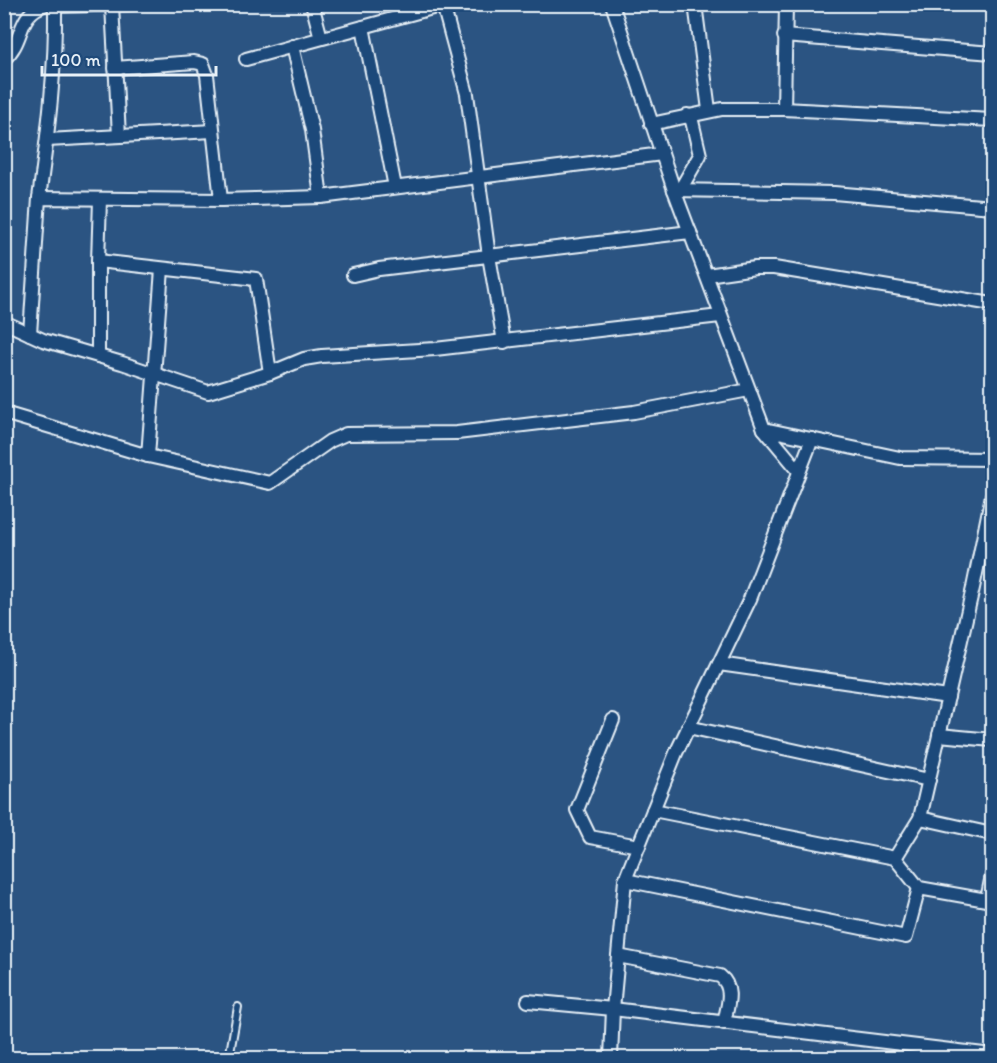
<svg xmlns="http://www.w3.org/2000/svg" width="997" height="1063" font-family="Itim,sans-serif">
<rect width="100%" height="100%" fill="#2b5482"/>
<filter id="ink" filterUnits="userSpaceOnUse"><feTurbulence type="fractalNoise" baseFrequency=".0167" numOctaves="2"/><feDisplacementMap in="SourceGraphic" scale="12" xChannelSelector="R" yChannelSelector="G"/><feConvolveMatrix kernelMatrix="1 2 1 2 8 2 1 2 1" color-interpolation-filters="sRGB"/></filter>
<g filter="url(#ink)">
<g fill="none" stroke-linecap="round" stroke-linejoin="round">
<defs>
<path id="lane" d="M229,1058l9,-51"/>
<g id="street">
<path d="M312,4l9,34"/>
<path d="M612,4l62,186 90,239 136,29 92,1"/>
<path d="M695,4l14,106"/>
<path d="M112,5l7,131"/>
<path d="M443,5l24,89 22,162 15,86"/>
<path d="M55,6l77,-2"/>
<path d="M363,27l32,160"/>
<path d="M784,36l208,17"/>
<path d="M292,46l20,84 9,67"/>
<path d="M4,59c22,-19 11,-44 42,-55"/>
<path d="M246,59l201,-55"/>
<path d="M115,68l79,-6 9,2 4,11 14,125"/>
<path d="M784,109l2,-105"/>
<path d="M651,124l71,-15h62l208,11"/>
<path d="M47,140l166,-9"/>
<path d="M674,190l160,3 158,14"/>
<path d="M680,190l20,-35 -8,-34 -5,-6"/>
<path d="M39,198c9,-66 17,-126 16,-194"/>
<path d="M98,261l158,18 14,94"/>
<path d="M353,275l26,-6 311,-37"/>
<path d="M707,275l48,-7h19l218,36"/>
<path d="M4,322l39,18 79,23 86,29 62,-19 34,-14 18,-3 113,-7 285,-33"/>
<path d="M30,334l9,-136 182,2 100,-3 341,-43"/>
<path d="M98,356v-95l2,-61"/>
<path d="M4,413l144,43 122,27 60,-42 16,-7 111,-1 177,-21 115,-22"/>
<path d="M764,429l35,42"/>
<path d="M812,439l-62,160 -74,154 -51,127 281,57 13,-49 73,13"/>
<path d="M148,456l14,-187"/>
<path d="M719,664l229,33"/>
<path d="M613,720l-36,90 13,27 49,9"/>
<path d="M688,727l241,53"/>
<path d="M939,735l53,5"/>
<path d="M653,810l242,48 24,30"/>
<path d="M920,818l72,16"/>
<path d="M895,858l25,-40 53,-230 19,-93"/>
<path d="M987,900l5,-25"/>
<path d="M618,956l102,20c15,12 7,31 4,47"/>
<path d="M528,1001l85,8 379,46"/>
<path d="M611,1058l2,-49 12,-129"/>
</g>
</defs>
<use href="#lane" stroke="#e8f1f8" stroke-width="10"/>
<use href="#street" stroke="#e8f1f8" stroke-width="16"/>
<use href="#lane" stroke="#1f4a7a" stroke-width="6"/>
<use href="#street" stroke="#1f4a7a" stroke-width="12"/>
</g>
</g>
<rect width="997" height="1063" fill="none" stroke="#1f4a7a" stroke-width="24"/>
<rect x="12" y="12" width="973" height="1039" fill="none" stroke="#e8f1f8" stroke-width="2" filter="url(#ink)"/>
<path d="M42 66v9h174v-9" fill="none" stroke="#e8f1f8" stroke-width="3"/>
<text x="51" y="66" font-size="18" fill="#e8f1f8" stroke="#1f4a7a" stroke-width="4.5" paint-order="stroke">100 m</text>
</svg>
